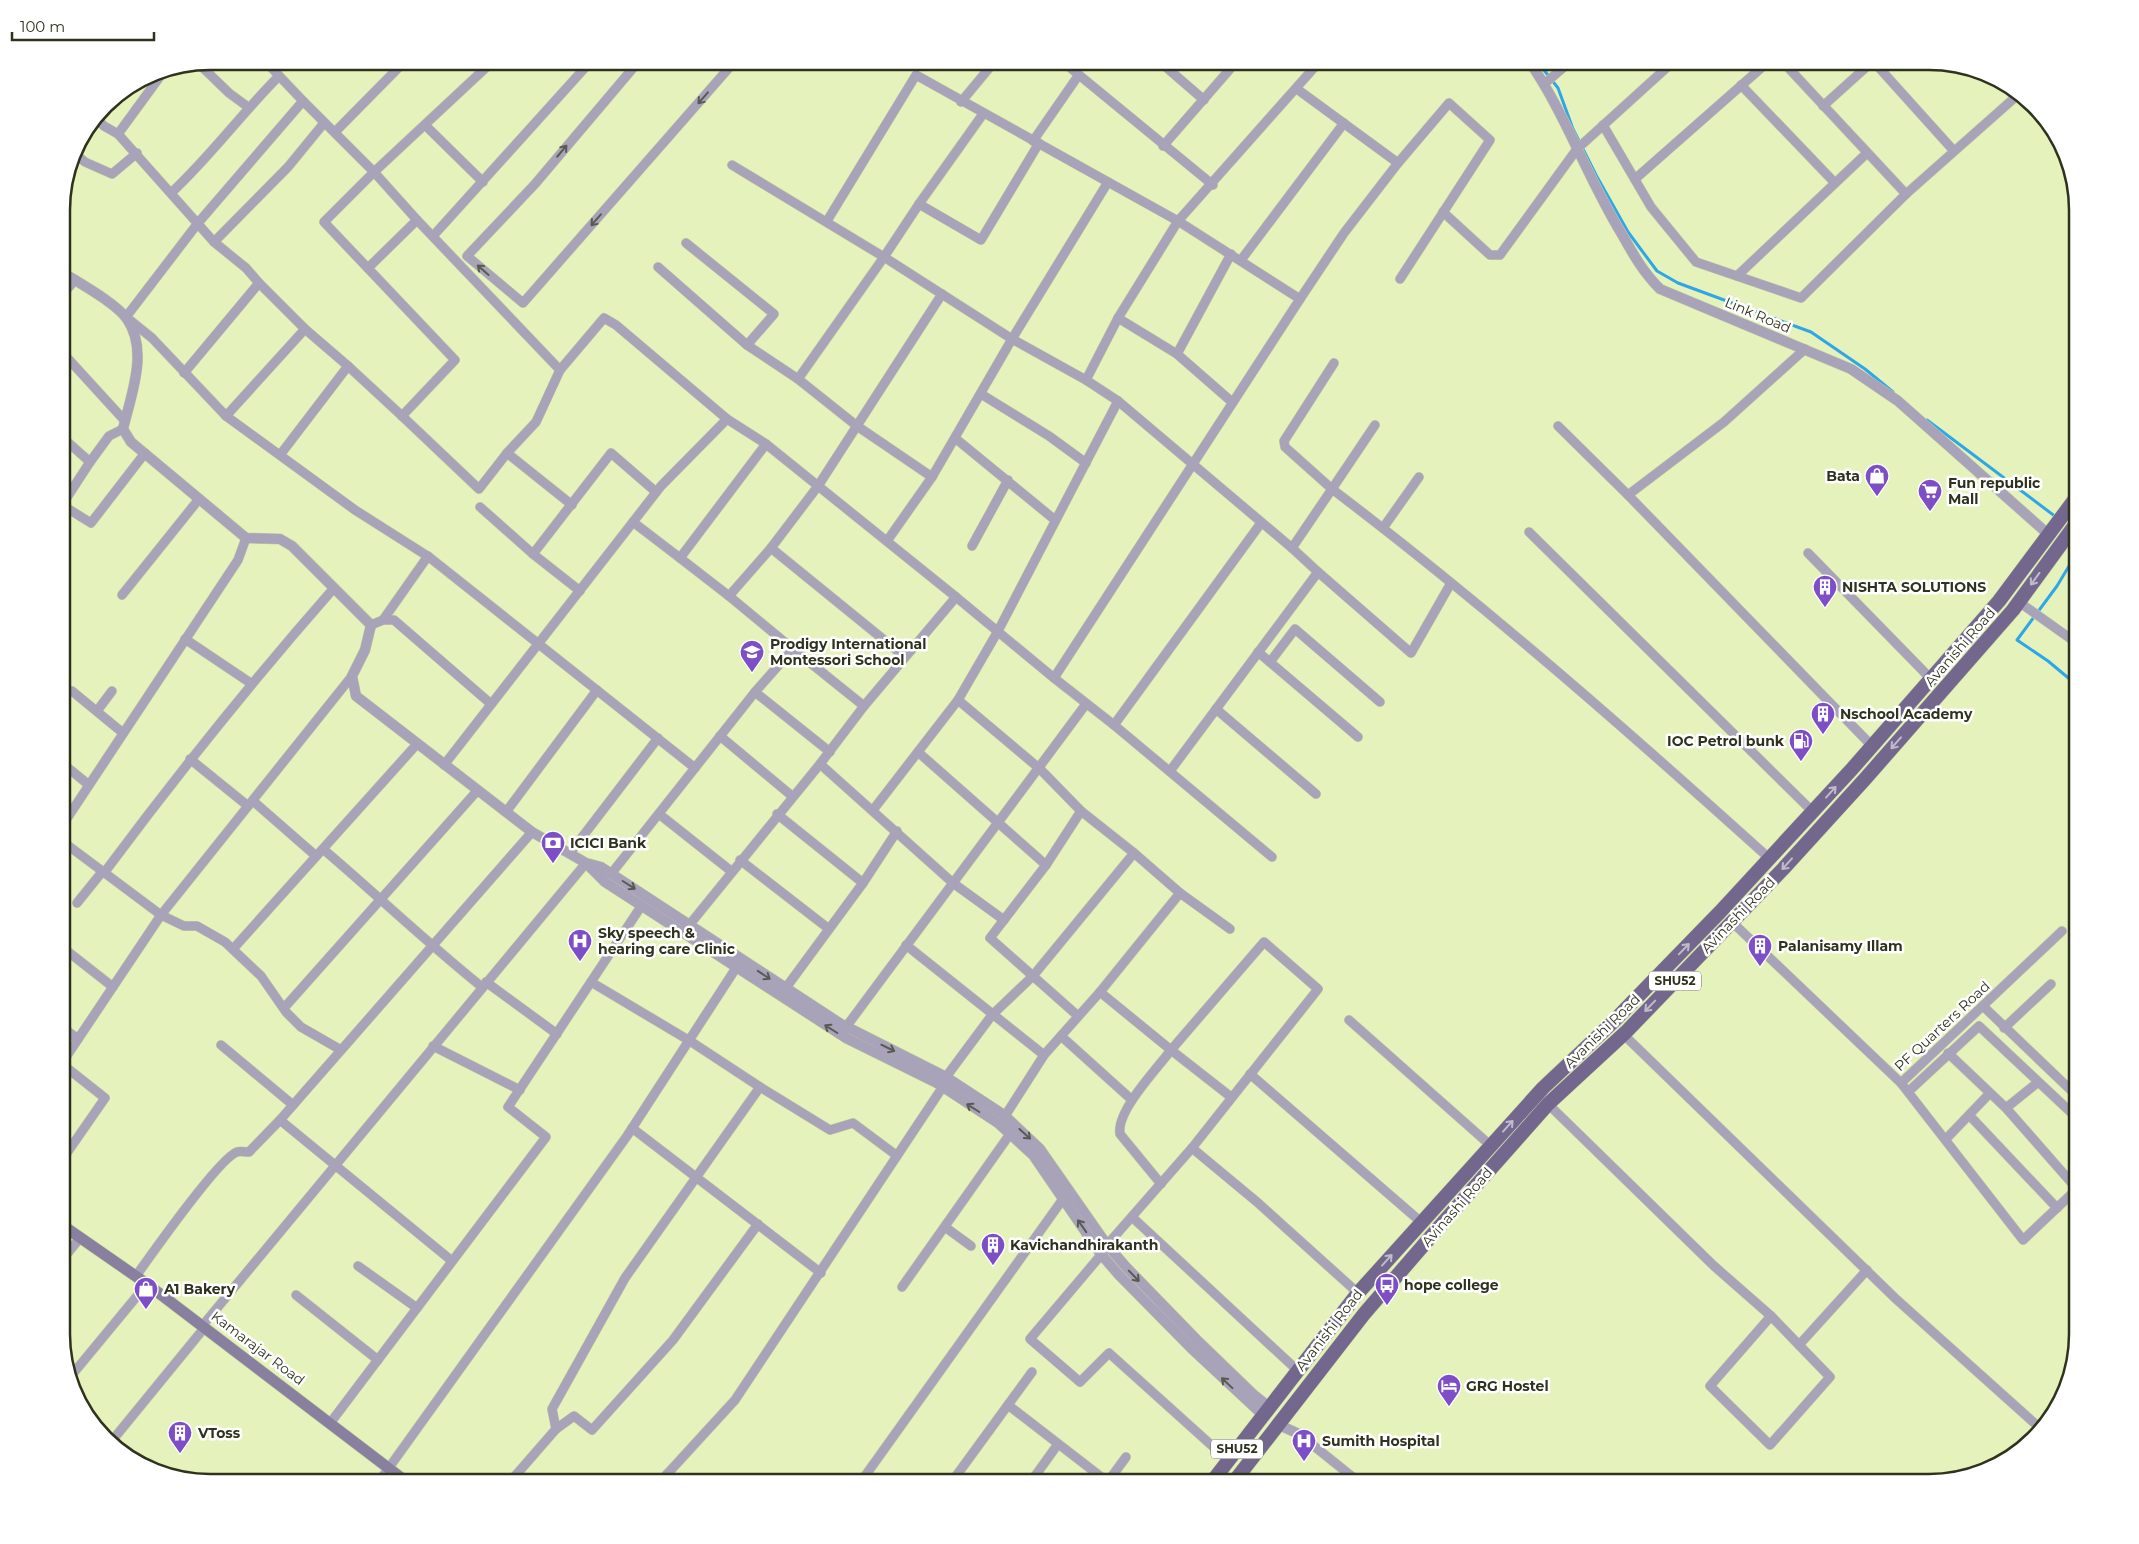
<svg xmlns="http://www.w3.org/2000/svg" width="2139" height="1544" font-family="Montserrat,sans-serif">
<rect width="100%" height="100%" fill="#e5f2bc"/>
<g fill="none" stroke-linecap="round" stroke-linejoin="round">
<g stroke="#2ea6e8" stroke-width="3">
<path d="M1537,61l21,27 15,41 23,46 32,57 29,39 21,12 133,49 54,37 28,23"/>
<path d="M1927,420l129,97"/>
<path d="M2078,551l-21,35 -40,54 31,21 30,25"/>
</g>
<defs>
<g id="minor">
<path d="M265,61l38,40 -105,122 -72,94 26,21 74,78 129,94 74,47 266,211"/>
<path d="M639,61l-104,123 -68,72 56,47 212,-242"/>
<path d="M1062,61l151,124"/>
<path d="M1159,61l45,39"/>
<path d="M1320,61l-142,160 -60,97 -32,62 32,21 174,147 40,-59c153,116 296,242 438,370"/>
<path d="M1873,61l81,90"/>
<path d="M199,64l30,29 19,14"/>
<path d="M164,71l-46,63 96,108 32,26 13,15 -75,90"/>
<path d="M2001,82l14,15"/>
<path d="M1544,84l27,-23"/>
<path d="M1741,85l94,98"/>
<path d="M1297,89l101,74 -54,70 -44,66"/>
<path d="M303,101l71,71 119,-111"/>
<path d="M961,102l34,-41"/>
<path d="M1823,106l50,-45"/>
<path d="M96,118l8,8 14,8"/>
<path d="M1603,125l48,82 45,55 105,36 105,-104 -124,-133"/>
<path d="M426,126l57,56"/>
<path d="M335,132l70,-71"/>
<path d="M1033,141l45,-65"/>
<path d="M1163,146l74,-85"/>
<path d="M73,152l12,10 27,12 25,-21"/>
<path d="M1398,163l51,-60 41,37 -90,139"/>
<path d="M732,165l152,92 35,-53 62,36 58,-97"/>
<path d="M1635,179l134,-118"/>
<path d="M171,193c39,-36 70,-79 108,-117"/>
<path d="M1906,194l114,-101"/>
<path d="M919,204l64,-90"/>
<path d="M1443,212l47,43h10l77,-106 97,-88"/>
<path d="M433,236l158,-175"/>
<path d="M214,242l74,-75 36,-44"/>
<path d="M686,243l88,71 -27,31"/>
<path d="M1231,254l-54,100 55,48"/>
<path d="M1241,260l103,-137"/>
<path d="M658,267l89,78 51,34 86,-122 128,82 74,41"/>
<path d="M368,268l49,-48"/>
<path d="M1737,276l130,-123"/>
<path d="M259,283l46,46 43,37 -68,89"/>
<path d="M62,295l13,-15"/>
<path d="M1118,318l59,36"/>
<path d="M62,352l63,69"/>
<path d="M1334,363l-50,78 1,6 47,42 43,-64"/>
<path d="M348,366l54,50 53,-56 -131,-138 50,-50 43,48 143,150 -24,52 -29,31"/>
<path d="M560,370l44,-52 12,7 111,94"/>
<path d="M798,379l59,47 75,51 80,-138 96,-157"/>
<path d="M981,394l68,42 37,27"/>
<path d="M226,416l79,-87"/>
<path d="M402,416l77,73 28,-36 65,52"/>
<path d="M1558,426l70,69 244,251"/>
<path d="M62,437l28,25 -28,43"/>
<path d="M955,438l100,82"/>
<path d="M90,462l19,-26 14,-7"/>
<path d="M1628,495l96,-73 81,-73"/>
<path d="M62,505l29,18 54,-70"/>
<path d="M480,507l53,47 78,-101 45,39"/>
<path d="M633,522l47,36"/>
<path d="M1383,528l36,-51"/>
<path d="M1529,532l284,280"/>
<path d="M887,541l45,-64"/>
<path d="M972,546l36,-66"/>
<path d="M771,548l134,109"/>
<path d="M1292,548l26,24"/>
<path d="M1808,553l124,127"/>
<path d="M533,554l47,37"/>
<path d="M122,595l77,-96"/>
<path d="M729,596l-49,-38 86,-114"/>
<path d="M2019,602l59,42"/>
<path d="M383,620l45,-64"/>
<path d="M371,625l12,-5h11l97,84"/>
<path d="M185,639l67,45"/>
<path d="M793,649l-64,-53 42,-48 47,-62 124,-192"/>
<path d="M1258,652l100,85"/>
<path d="M1270,662l25,-33 85,73"/>
<path d="M1054,678l60,47 147,-202"/>
<path d="M72,691l51,42"/>
<path d="M755,692l75,60"/>
<path d="M958,700l82,69 41,42 53,42 46,40 -80,99 -56,63 -39,61"/>
<path d="M1216,709l100,85"/>
<path d="M97,711l15,-20"/>
<path d="M1114,725l158,132"/>
<path d="M720,736l72,60"/>
<path d="M918,752l128,113"/>
<path d="M190,759l58,47"/>
<path d="M62,763l27,22"/>
<path d="M820,764l133,119 51,37"/>
<path d="M444,765l217,-279 66,-67 39,25 190,153"/>
<path d="M1170,771l148,-199 93,81 40,-70"/>
<path d="M253,801l63,55"/>
<path d="M873,810l85,-110 40,-69 120,-230"/>
<path d="M506,812l91,-122"/>
<path d="M659,814l72,57"/>
<path d="M777,814l86,69"/>
<path d="M62,826l176,-266 8,-22"/>
<path d="M62,841l99,74 23,11h13l28,16 36,34 25,36 15,15 40,23"/>
<path d="M323,849c53,45 104,94 159,138"/>
<path d="M570,853l88,-115"/>
<path d="M740,860l89,69"/>
<path d="M104,873c73,-98 149,-193 230,-285"/>
<path d="M611,874l144,-182 38,-43 71,57"/>
<path d="M1180,893l50,36"/>
<path d="M77,903l25,-31"/>
<path d="M1732,922l169,161 161,-152"/>
<path d="M686,929l134,-165 44,-58 92,-109 98,81 246,-379 -122,-78 -262,-146 -89,146"/>
<path d="M906,945l138,110"/>
<path d="M62,947l51,40"/>
<path d="M233,949l184,-205"/>
<path d="M486,982l71,52"/>
<path d="M785,989l78,-106 34,-52"/>
<path d="M1100,992l71,58 93,-108 54,47 -126,159 -85,97 -6,10 -71,84 50,43 29,-29 120,108"/>
<path d="M1984,1007l94,90"/>
<path d="M284,1008l193,-217"/>
<path d="M1078,1016l-88,-78 56,-73 35,-54"/>
<path d="M1349,1020l141,125"/>
<path d="M62,1027l16,12"/>
<path d="M846,1027l240,-323"/>
<path d="M2004,1028l47,-44"/>
<path d="M1623,1034l273,265 145,130"/>
<path d="M1061,1036l71,64"/>
<path d="M221,1045l72,60"/>
<path d="M433,1046l87,44"/>
<path d="M1948,1053l58,55 71,81"/>
<path d="M62,1063l99,-148 191,-239"/>
<path d="M62,1064l43,34 -43,62"/>
<path d="M1250,1074l171,148"/>
<path d="M1901,1083l122,157 55,-52"/>
<path d="M760,1087l70,43 23,-7 43,32"/>
<path d="M1909,1091l70,-65 99,93"/>
<path d="M1548,1104l166,162 57,50 28,29 68,-75"/>
<path d="M2006,1108l31,-25"/>
<path d="M1970,1116l87,92"/>
<path d="M632,1128l189,145"/>
<path d="M1946,1139l43,-45"/>
<path d="M1192,1148l65,54 101,91"/>
<path d="M1161,1184l-41,-50c-4,-23 37,-65 51,-84l60,47"/>
<path d="M1132,1217l165,153"/>
<path d="M945,1227l26,19"/>
<path d="M62,1260l18,-22"/>
<path d="M452,1261l-172,-141 252,-288"/>
<path d="M358,1266l59,42"/>
<path d="M136,1276c15,-21 83,-118 101,-124 3,-1 8,0 12,0l31,-32"/>
<path d="M902,1287l108,-153"/>
<path d="M296,1295l82,65"/>
<path d="M1771,1316l-61,70 60,59 60,-68 -31,-32"/>
<path d="M203,1325l383,-462"/>
<path d="M71,1376l76,-92"/>
<path d="M1008,1405l101,78"/>
<path d="M331,1422l215,-285 -38,-30 134,-202"/>
<path d="M556,1429l18,-13 18,14 81,-90 85,-116"/>
<path d="M1299,1434l61,49"/>
<path d="M111,1442l94,-115"/>
<path d="M667,1474l10,9"/>
<path d="M1264,1478l5,5"/>
<path d="M378,1483l249,-347 109,-168"/>
<path d="M509,1483l47,-54 -4,-20 73,-131 135,-191 -70,-46 -99,-59"/>
<path d="M659,1483l76,-83 207,-312 4,-11 46,-62 41,-39 101,-123"/>
<path d="M860,1483l203,-284"/>
<path d="M951,1483l81,-111"/>
<path d="M1030,1483l28,-39"/>
<path d="M1107,1483l19,-26"/>
</g>
<g id="tertiary">
<path d="M1529,61c38,55 59,119 94,175 11,20 21,37 37,53l191,80 47,32 150,133"/>
<path d="M62,272c17,11 54,31 65,47 22,32 4,76 -4,110l8,13 115,96 34,1 12,7 79,79 -6,25 -13,26 4,20 176,136 54,31 15,4 240,157 105,53 58,38 36,34 67,96 20,23 71,73 56,54 15,12"/>
<path d="M587,864l18,18 241,156 91,45 61,40 35,32 67,98 19,22 72,73 73,68"/>
<path d="M1279,1425l20,9"/>
</g>
<path id="secondary" d="M62,1225l85,59 261,199"/>
<g id="primary">
<path d="M1211,1483l147,-190 185,-205 70,-66 107,-110 132,-143 147,-168 79,-106"/>
<path d="M1233,1483l131,-169 76,-88 108,-122 78,-72 157,-163 82,-90 148,-169 65,-89"/>
</g>
</defs>
<use href="#minor" stroke="#c4d0a0" stroke-width="10"/>
<use href="#tertiary" stroke="#c4d0a0" stroke-width="11"/>
<use href="#secondary" stroke="#c4d0a0" stroke-width="12"/>
<use href="#primary" stroke="#c4d0a0" stroke-width="15"/>
<use href="#minor" stroke="#a9a3b9" stroke-width="9"/>
<use href="#tertiary" stroke="#a9a3b9" stroke-width="10"/>
<use href="#secondary" stroke="#8980a0" stroke-width="11"/>
<use href="#primary" stroke="#73678e" stroke-width="14"/>
</g>
<defs><path id="oneway-shaft" d="M-6 0H5M1.5-3L5.5 0L1.5 3" fill="none" stroke-width="1.6" stroke-linecap="round" stroke-linejoin="round" transform="scale(1.25)"/></defs>
<g stroke="#5a5a54">
<use href="#oneway-shaft" transform="translate(703 98) rotate(131)"/>
<use href="#oneway-shaft" transform="translate(562 151) rotate(-50)"/>
<use href="#oneway-shaft" transform="translate(596 220) rotate(131)"/>
<use href="#oneway-shaft" transform="translate(483 270) rotate(-139)"/>
<use href="#oneway-shaft" transform="translate(629 885) rotate(32)"/>
<use href="#oneway-shaft" transform="translate(764 975) rotate(34)"/>
<use href="#oneway-shaft" transform="translate(831 1029) rotate(-148)"/>
<use href="#oneway-shaft" transform="translate(888 1048) rotate(26)"/>
<use href="#oneway-shaft" transform="translate(973 1108) rotate(-148)"/>
<use href="#oneway-shaft" transform="translate(1025 1134) rotate(42)"/>
<use href="#oneway-shaft" transform="translate(1082 1226) rotate(-125)"/>
<use href="#oneway-shaft" transform="translate(1134 1276) rotate(46)"/>
<use href="#oneway-shaft" transform="translate(1227 1383) rotate(-137)"/>
</g>
<g stroke="#c0bbcc">
<use href="#oneway-shaft" transform="translate(2035 579) rotate(126)"/>
<use href="#oneway-shaft" transform="translate(1896 743) rotate(131)"/>
<use href="#oneway-shaft" transform="translate(1831 792) rotate(-48)"/>
<use href="#oneway-shaft" transform="translate(1787 864) rotate(132)"/>
<use href="#oneway-shaft" transform="translate(1684 949) rotate(-46)"/>
<use href="#oneway-shaft" transform="translate(1650 1006) rotate(134)"/>
<use href="#oneway-shaft" transform="translate(1508 1126) rotate(-48)"/>
<use href="#oneway-shaft" transform="translate(1387 1260) rotate(-48)"/>
</g>
<defs>
<symbol id="shop-pin" viewBox="-11 -11 22 30"><path d="M0 17L-7.5 6A9.5 9.5 0 1 1 7.5 6Z" fill="#7d4ec6" stroke="#fff"/><path d="M-5-2.5h2.3a2.7 3.5 0 0 1 5.4 0H5L5.5 6h-11ZM-1.5-2.5h3a1.5 2.3 0 0 0-3 0Z" fill="#fff"/></symbol>
<symbol id="supermarket-pin" viewBox="-11 -11 22 30"><path d="M0 17L-7.5 6A9.5 9.5 0 1 1 7.5 6Z" fill="#7d4ec6" stroke="#fff"/><path d="M-6-5.5h2.5l.6 2H6L4.5 2H-2.5L-4.4-4H-6ZM-1.5 3.2a1.3 1.3 0 1 0 .1 0ZM3 3.2a1.3 1.3 0 1 0 .1 0Z" fill="#fff"/></symbol>
<symbol id="building-pin" viewBox="-11 -11 22 30"><path d="M0 17L-7.5 6A9.5 9.5 0 1 1 7.5 6Z" fill="#7d4ec6" stroke="#fff"/><path d="M-4-6H4V6H1V3H-1V6H-4ZM-2.5-4.3h1.7v1.8h-1.7ZM.8-4.3h1.7v1.8H.8ZM-2.5-1h1.7V.8h-1.7ZM.8-1h1.7V.8H.8Z" fill="#fff"/></symbol>
<symbol id="school-pin" viewBox="-11 -11 22 30"><path d="M0 17L-7.5 6A9.5 9.5 0 1 1 7.5 6Z" fill="#7d4ec6" stroke="#fff"/><path d="M0-5L7-2L0 1L-7-2ZM-4 1L0 2.5L4 1V4Q0 6-4 4Z" fill="#fff"/></symbol>
<symbol id="fuel-pin" viewBox="-11 -11 22 30"><path d="M0 17L-7.5 6A9.5 9.5 0 1 1 7.5 6Z" fill="#7d4ec6" stroke="#fff"/><path d="M-5.5-6h7V0h2V4h1.3V-2.5L3-4.5l.8-.8L6-3V5H2.5V1h-1V6h-7ZM-4.2-4.7v3.2H.2V-4.7Z" fill="#fff"/></symbol>
<symbol id="bank-pin" viewBox="-11 -11 22 30"><path d="M0 17L-7.5 6A9.5 9.5 0 1 1 7.5 6Z" fill="#7d4ec6" stroke="#fff"/><path d="M-6-4H6V4H-6ZM0-2.3a2.3 2.3 0 1 0 0 4.6a2.3 2.3 0 1 0 0-4.6Z" fill="#fff"/></symbol>
<symbol id="hospital-pin" viewBox="-11 -11 22 30"><path d="M0 17L-7.5 6A9.5 9.5 0 1 1 7.5 6Z" fill="#7d4ec6" stroke="#fff"/><path d="M-5-5h3v3.5h4V-5h3V5h-3V1.5h-4V5h-3Z" fill="#fff"/></symbol>
<symbol id="bus-pin" viewBox="-11 -11 22 30"><path d="M0 17L-7.5 6A9.5 9.5 0 1 1 7.5 6Z" fill="#7d4ec6" stroke="#fff"/><path d="M-5-6H5V4H4V6H2V4H-2V6H-4V4H-5ZM-3.5-4V0h7V-4ZM-3.5 1.2v1.5H-2V1.2ZM2 1.2v1.5H3.5V1.2Z" fill="#fff"/></symbol>
<symbol id="hotel-pin" viewBox="-11 -11 22 30"><path d="M0 17L-7.5 6A9.5 9.5 0 1 1 7.5 6Z" fill="#7d4ec6" stroke="#fff"/><path d="M-6-4.5h1.5V1H6V5H4.5V3h-9V5H-6ZM-4 0a1.8 1.8 0 1 1 3.6 0ZM.5 0V-2.5h3Q6-2.5 6 0Z" fill="#fff"/></symbol>
</defs>
<g fill-rule="evenodd">
<use href="#shop-pin" x="1863" y="462" width="28" height="38"/>
<use href="#supermarket-pin" x="1916" y="477" width="28" height="38"/>
<use href="#building-pin" x="1811" y="573" width="28" height="38"/>
<use href="#school-pin" x="738" y="638" width="28" height="38"/>
<use href="#building-pin" x="1809" y="700" width="28" height="38"/>
<use href="#fuel-pin" x="1787" y="727" width="28" height="38"/>
<use href="#bank-pin" x="539" y="829" width="28" height="38"/>
<use href="#hospital-pin" x="566" y="927" width="28" height="38"/>
<use href="#building-pin" x="1746" y="932" width="28" height="38"/>
<use href="#building-pin" x="979" y="1231" width="28" height="38"/>
<use href="#bus-pin" x="1373" y="1271" width="28" height="38"/>
<use href="#shop-pin" x="132" y="1275" width="28" height="38"/>
<use href="#hotel-pin" x="1435" y="1372" width="28" height="38"/>
<use href="#building-pin" x="166" y="1419" width="28" height="38"/>
<use href="#hospital-pin" x="1290" y="1427" width="28" height="38"/>
</g>
<g text-anchor="middle" stroke-width="5" stroke-linejoin="round" paint-order="stroke">
<g fill="#fff" stroke="#6d7062" stroke-width="1">
<rect x="1649" y="971.5" width="52" height="19" rx="4"/>
<rect x="1211" y="1439.5" width="52" height="19" rx="4"/>
</g>
<g font-size="12" font-weight="bold" fill="#2f331e">
<text x="1675" y="985">SHU52</text>
<text x="1237" y="1453">SHU52</text>
</g>
<g font-size="14" fill="#2f331e" stroke="#fff">
<text transform="translate(1758 315) rotate(23)" y="5">Link Road</text>
<text transform="translate(1960 647) rotate(-49)" y="5">Avanishi Road</text>
<text transform="translate(1738 915) rotate(-46)" y="5">Avinashi Road</text>
<text transform="translate(1942 1026) rotate(-43)" y="5">PF Quarters Road</text>
<text transform="translate(1602 1031) rotate(-44)" y="5">Avanishi Road</text>
<text transform="translate(1457 1207) rotate(-49)" y="5">Avinashi Road</text>
<text transform="translate(1329 1330) rotate(-52)" y="5">Avanishi Road</text>
<text transform="translate(258 1348) rotate(37)" y="5">Kamarajar Road</text>
</g>
<g font-size="14" font-weight="bold" fill="#2f331e" stroke="#fff" text-anchor="start">
<text x="1860" y="481" text-anchor="end">Bata</text>
<text x="1948" y="488">Fun republic<tspan x="1948" dy="16">Mall</tspan></text>
<text x="1842" y="592">NISHTA SOLUTIONS</text>
<text x="770" y="649">Prodigy International<tspan x="770" dy="16">Montessori School</tspan></text>
<text x="1840" y="719">Nschool Academy</text>
<text x="1784" y="746" text-anchor="end">IOC Petrol bunk</text>
<text x="570" y="848">ICICI Bank</text>
<text x="598" y="938">Sky speech &amp;<tspan x="598" dy="16">hearing care Clinic</tspan></text>
<text x="1778" y="951">Palanisamy Illam</text>
<text x="1010" y="1250">Kavichandhirakanth</text>
<text x="1404" y="1290">hope college</text>
<text x="164" y="1294">A1 Bakery</text>
<text x="1466" y="1391">GRG Hostel</text>
<text x="198" y="1438">VToss</text>
<text x="1322" y="1446">Sumith Hospital</text>
</g>
</g>
<path d="M0 0H2139V1544H0ZM210 70H1929A140 140 0 0 1 2069 210V1334A140 140 0 0 1 1929 1474H210A140 140 0 0 1 70 1334V210A140 140 0 0 1 210 70Z" fill="#fff" fill-rule="evenodd"/>
<path fill="none" stroke="#2f331e" stroke-width="2.5" d="M210 70H1929A140 140 0 0 1 2069 210V1334A140 140 0 0 1 1929 1474H210A140 140 0 0 1 70 1334V210A140 140 0 0 1 210 70Z"/>
<path d="M12 32v8h142v-8" fill="none" stroke="#2f331e" stroke-width="2.5"/>
<text x="20" y="32" font-size="15" fill="#2f331e" stroke="#ffffff" stroke-width="4" paint-order="stroke">100 m</text>
</svg>
